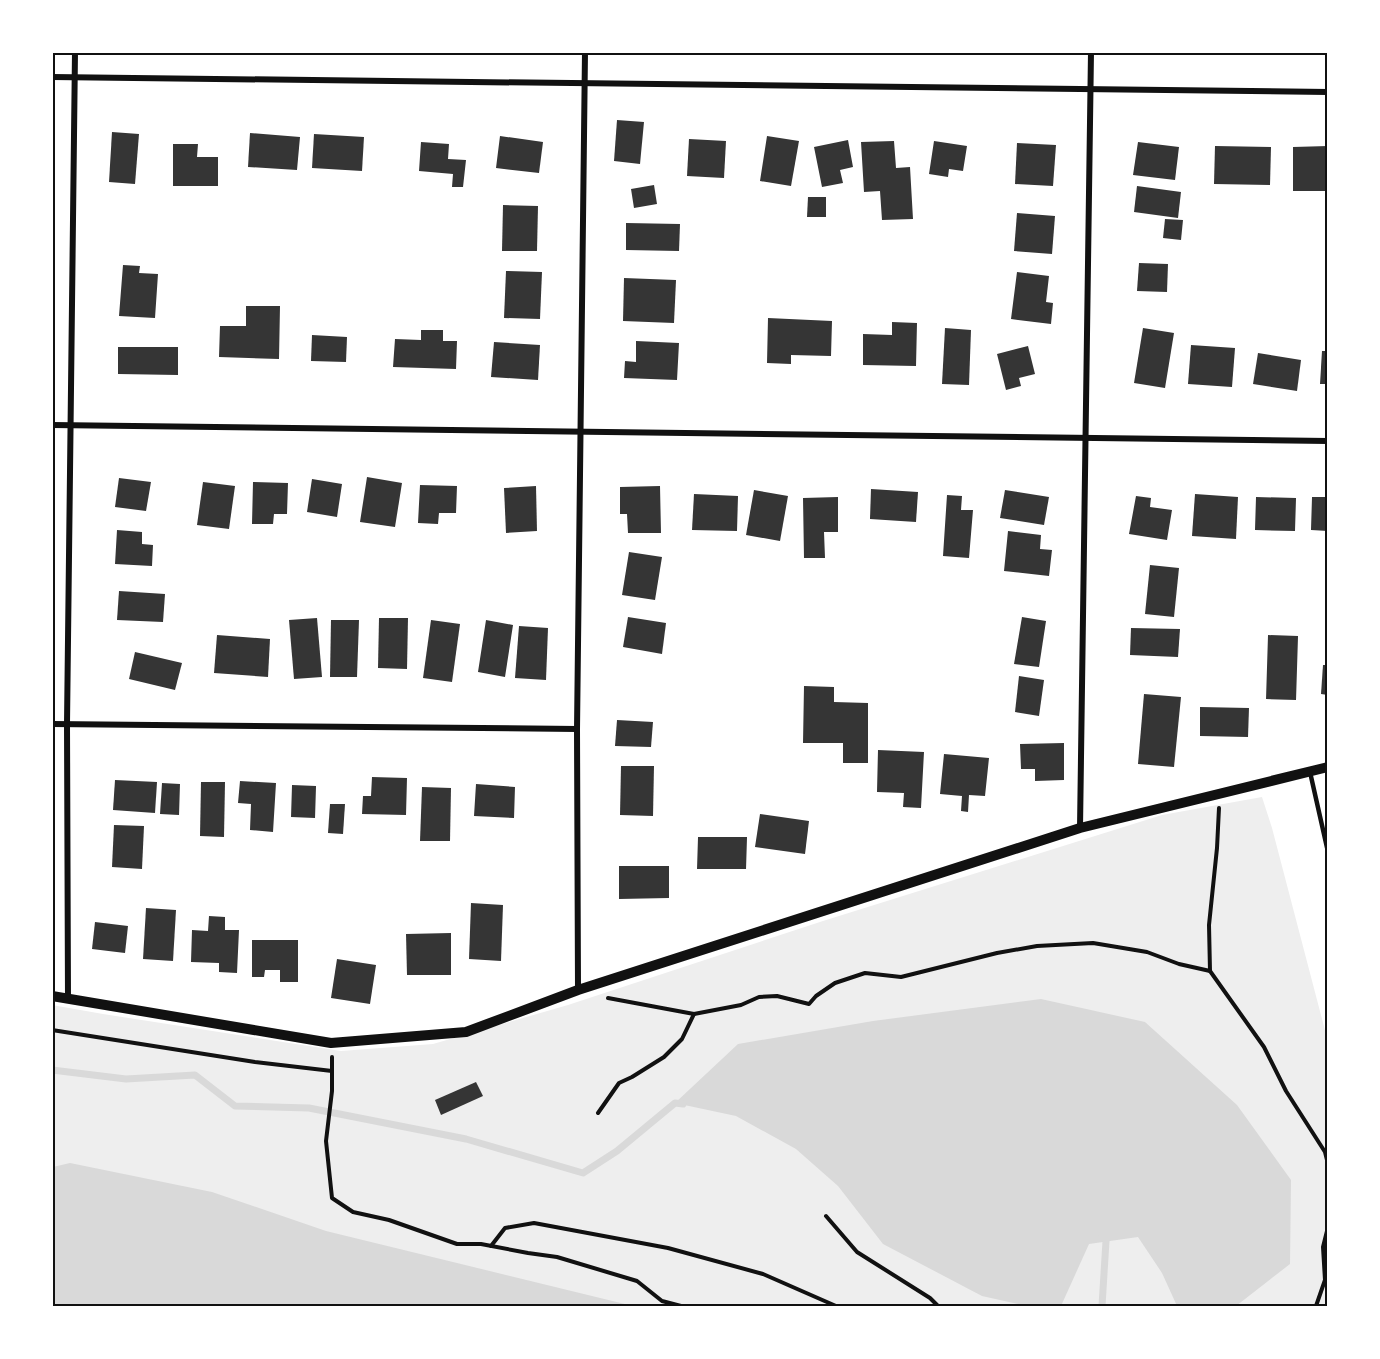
<svg xmlns="http://www.w3.org/2000/svg" width="1380" height="1359" font-family="'Roboto Serif',serif">
<rect width="100%" height="100%" fill="#fff"/>
<path fill="#eee" d="M1262,797l10,31 55,210v268h-1274l-1,-301 51,9 238,37 92,-7 135,-39 255,-84 339,-106z"/>
<g fill="#d9d9d9">
<path d="M1041,999l104,23 92,83 54,75 -1,84 -54,42h-59l-15,-33 -24,-36 -49,7 -28,62h-34l-45,-10 -99,-52 -45,-58 -42,-37 -60,-33 -61,-13 63,-59 135,-23z"/>
<path d="M70,1163l142,29 114,39 307,75h-580v-139z"/>
</g>
<g fill="none" stroke-linecap="round" stroke-linejoin="round">
<g stroke="#d9d9d9" stroke-width="7">
<path d="M52,1070l74,9 69,-4 40,31 74,2 157,31 117,34 34,-22 58,-48 8,1"/>
<path d="M1102,1235l4,6 -4,65"/>
</g>
</g>
<g fill="#353535">
<path d="M617,120l27,2 -4,42 -26,-3z"/>
<path d="M112,132l27,2 -4,50 -26,-2z"/>
<path d="M250,133l50,4 -3,33 -49,-3z"/>
<path d="M314,134l50,3 -2,34 -50,-3z"/>
<path d="M500,136l43,6 -4,31 -43,-5z"/>
<path d="M767,136l32,5 -8,45 -31,-5z"/>
<path d="M689,139l37,2 -2,37 -37,-2z"/>
<path d="M848,140l5,27 -13,3 3,13 -21,4 -8,-40z"/>
<path d="M894,141l2,27 14,-1 3,52 -31,1 -2,-29 -16,1 -3,-50z"/>
<path d="M934,141l33,5 -4,25 -14,-2 -1,8 -19,-3z"/>
<path d="M421,142l28,2 -1,15 18,1 -3,27h-11l1,-13 -34,-3z"/>
<path d="M1138,142l41,5 -4,33 -42,-5z"/>
<path d="M1017,143l39,2 -3,41 -38,-2z"/>
<path d="M173,144h25l-1,13h21v29h-45z"/>
<path d="M1215,146l56,1 -1,38 -56,-1z"/>
<path d="M1328,146v45h-35v-44z"/>
<path d="M654,185l3,19 -23,4 -3,-19z"/>
<path d="M1137,186l44,6 -3,26 -44,-6z"/>
<path d="M808,197h18v20h-19z"/>
<path d="M503,205l35,1 -1,45h-35z"/>
<path d="M1017,213l38,3 -3,38 -38,-3z"/>
<path d="M1165,219l18,1 -2,20 -18,-2z"/>
<path d="M626,223l54,1 -1,27 -53,-1z"/>
<path d="M1139,263l29,1 -1,28 -30,-1z"/>
<path d="M123,265l17,1 -1,7 19,1 -3,44 -36,-2z"/>
<path d="M506,271l36,1 -2,47 -36,-1z"/>
<path d="M1017,272l32,4 -3,26 7,1 -2,21 -40,-5z"/>
<path d="M624,278l52,2 -2,43 -51,-2z"/>
<path d="M246,306h34l-1,53 -60,-2 1,-31h26z"/>
<path d="M768,318l64,3 -1,35 -40,-1v9l-24,-1z"/>
<path d="M892,322l25,1 -1,43 -53,-1v-31l29,1z"/>
<path d="M945,328l26,2 -2,55 -27,-1z"/>
<path d="M1143,328l31,5 -9,55 -31,-5z"/>
<path d="M421,330h22v11h14l-1,28 -63,-2 2,-28 26,1z"/>
<path d="M312,335l35,2 -1,25 -35,-1z"/>
<path d="M636,341l43,2 -2,37 -53,-2 1,-17 11,1z"/>
<path d="M494,342l46,3 -2,35 -47,-3z"/>
<path d="M1191,345l44,3 -3,39 -44,-3z"/>
<path d="M1028,346l7,28 -16,4 2,8 -15,4 -9,-36z"/>
<path d="M118,347h60v28l-60,-1z"/>
<path d="M1322,351h6v33h-8z"/>
<path d="M1258,353l43,7 -4,31 -44,-7z"/>
<path d="M367,477l35,6 -7,44 -35,-5z"/>
<path d="M119,478l32,4 -5,29 -31,-4z"/>
<path d="M312,479l30,5 -5,33 -30,-5z"/>
<path d="M203,482l32,4 -6,43 -32,-4z"/>
<path d="M253,482l35,1 -1,31h-13l-1,10h-21z"/>
<path d="M420,485l37,1 -1,27h-17l-1,11 -20,-1z"/>
<path d="M536,486l1,45 -31,2 -2,-45z"/>
<path d="M660,486l1,47h-33l-1,-19h-7v-27z"/>
<path d="M871,489l47,3 -2,30 -46,-3z"/>
<path d="M754,490l34,6 -8,45 -34,-6z"/>
<path d="M1005,490l44,7 -5,28 -44,-7z"/>
<path d="M694,494l44,2 -1,35 -45,-1z"/>
<path d="M1195,494l43,3 -2,42 -44,-3z"/>
<path d="M947,495l15,1 -1,14h12l-4,48 -26,-2z"/>
<path d="M1136,496l15,2 -1,9 22,3 -5,30 -38,-6z"/>
<path d="M838,497v35h-14l1,26h-21l-1,-60z"/>
<path d="M1256,497l40,1 -1,33 -40,-1z"/>
<path d="M1312,497h16v34l-17,-1z"/>
<path d="M117,530l25,2v12l11,1 -1,21 -37,-2z"/>
<path d="M1008,531l33,4 -1,14 12,1 -3,26 -45,-5z"/>
<path d="M629,552l33,5 -7,43 -33,-5z"/>
<path d="M1150,565l29,3 -5,49 -29,-3z"/>
<path d="M119,591l46,3 -2,28 -46,-2z"/>
<path d="M628,617l38,6 -4,31 -39,-7z"/>
<path d="M1022,617l24,4 -7,46 -25,-3z"/>
<path d="M317,618l5,59 -28,2 -5,-59z"/>
<path d="M379,618h29l-1,51 -29,-1z"/>
<path d="M331,620h28l-2,57h-27z"/>
<path d="M431,620l29,4 -8,58 -29,-4z"/>
<path d="M486,620l27,5 -8,52 -27,-5z"/>
<path d="M519,626l29,2 -2,52 -31,-2z"/>
<path d="M1131,628l49,1 -2,28 -48,-2z"/>
<path d="M217,635l53,4 -2,38 -54,-4z"/>
<path d="M1268,635l30,1 -2,64 -30,-1z"/>
<path d="M135,652l47,11 -7,27 -46,-11z"/>
<path d="M1323,665h5v30l-7,-1z"/>
<path d="M1019,676l25,4 -5,36 -24,-4z"/>
<path d="M804,686l30,1v15l34,1v60h-25v-20h-40z"/>
<path d="M1144,694l37,3 -7,70 -36,-3z"/>
<path d="M1200,707l49,1 -1,29 -48,-1z"/>
<path d="M617,720l36,2 -2,25 -36,-1z"/>
<path d="M1064,743v37l-29,1v-12h-14l-1,-25z"/>
<path d="M878,750l46,2 -3,56 -18,-1 1,-14 -27,-1z"/>
<path d="M944,754l45,4 -4,38 -16,-1 -1,17 -7,-1 1,-15 -22,-2z"/>
<path d="M621,766h33l-1,50 -33,-1z"/>
<path d="M372,777l35,1 -1,37 -44,-1 1,-18h8z"/>
<path d="M115,780l42,2 -2,31 -42,-3z"/>
<path d="M240,781l36,2 -3,49 -23,-2 1,-26 -13,-1z"/>
<path d="M201,782h24l-1,55 -24,-1z"/>
<path d="M162,783l18,1 -1,31 -19,-1z"/>
<path d="M476,784l39,3 -1,31 -40,-2z"/>
<path d="M292,785l24,1 -1,32 -24,-1z"/>
<path d="M422,787l29,1 -1,53h-30z"/>
<path d="M330,804h15l-2,30 -15,-1z"/>
<path d="M760,814l49,7 -4,33 -50,-7z"/>
<path d="M114,825l30,1 -2,43 -30,-2z"/>
<path d="M698,837h49l-1,32h-49z"/>
<path d="M619,866h50v32l-50,1z"/>
<path d="M471,903l32,2 -2,56 -32,-2z"/>
<path d="M146,908l30,2 -3,51 -30,-2z"/>
<path d="M209,916l16,1v13h14l-2,43 -18,-1v-9l-28,-1 1,-32 16,1z"/>
<path d="M95,922l33,4 -3,27 -33,-4z"/>
<path d="M451,933v42h-44l-1,-41z"/>
<path d="M252,940h46v42h-18v-12h-15l-1,7h-12z"/>
<path d="M337,959l39,6 -6,39 -39,-6z"/>
<path d="M476,1082l7,14 -42,19 -6,-15z"/>
</g>
<g fill="none" stroke-linecap="round" stroke-linejoin="round">
<g stroke="#111" stroke-width="4">
<path d="M1219,808l-2,40 -8,77 1,46 54,76 22,44 39,61 3,12"/>
<path d="M608,998l86,16 47,-9 18,-8 18,-1 32,8 7,-8 19,-13 30,-10 36,4 96,-24 40,-7 56,-3 54,9 32,12 31,7"/>
<path d="M52,1030l203,32 77,9"/>
<path d="M332,1057v34l-6,50 6,57 21,14 36,8 68,24h24l47,9 29,4 80,24 25,20 19,5"/>
<path d="M598,1113l21,-30 13,-6 32,-20 18,-18 12,-25"/>
<path d="M826,1216l31,36 73,46 8,8"/>
<path d="M491,1246l14,-18 29,-5 134,25 95,26 73,32"/>
<path d="M1316,1306l9,-26 -2,-33 5,-20"/>
</g>
<path stroke="#111" stroke-width="4.5" d="M1310,772l18,80"/>
<g stroke="#111" stroke-width="6">
<path d="M52,77l1276,15"/>
<path d="M52,425l1276,16"/>
<path d="M52,724l525,5"/>
<path d="M1080,828l11,-776"/>
<path d="M578,990l-1,-261 8,-677"/>
<path d="M68,1000l-1,-276 8,-672"/>
</g>
<path stroke="#111" stroke-width="10" d="M52,996l279,47 135,-11 112,-42 502,-162 248,-61"/>
</g>
<rect width="1380" height="1359" fill="none" stroke="#ffffff" stroke-width="108"/>
<rect x="54" y="54" width="1272" height="1251" fill="none" stroke="#111" stroke-width="2"/>
</svg>
